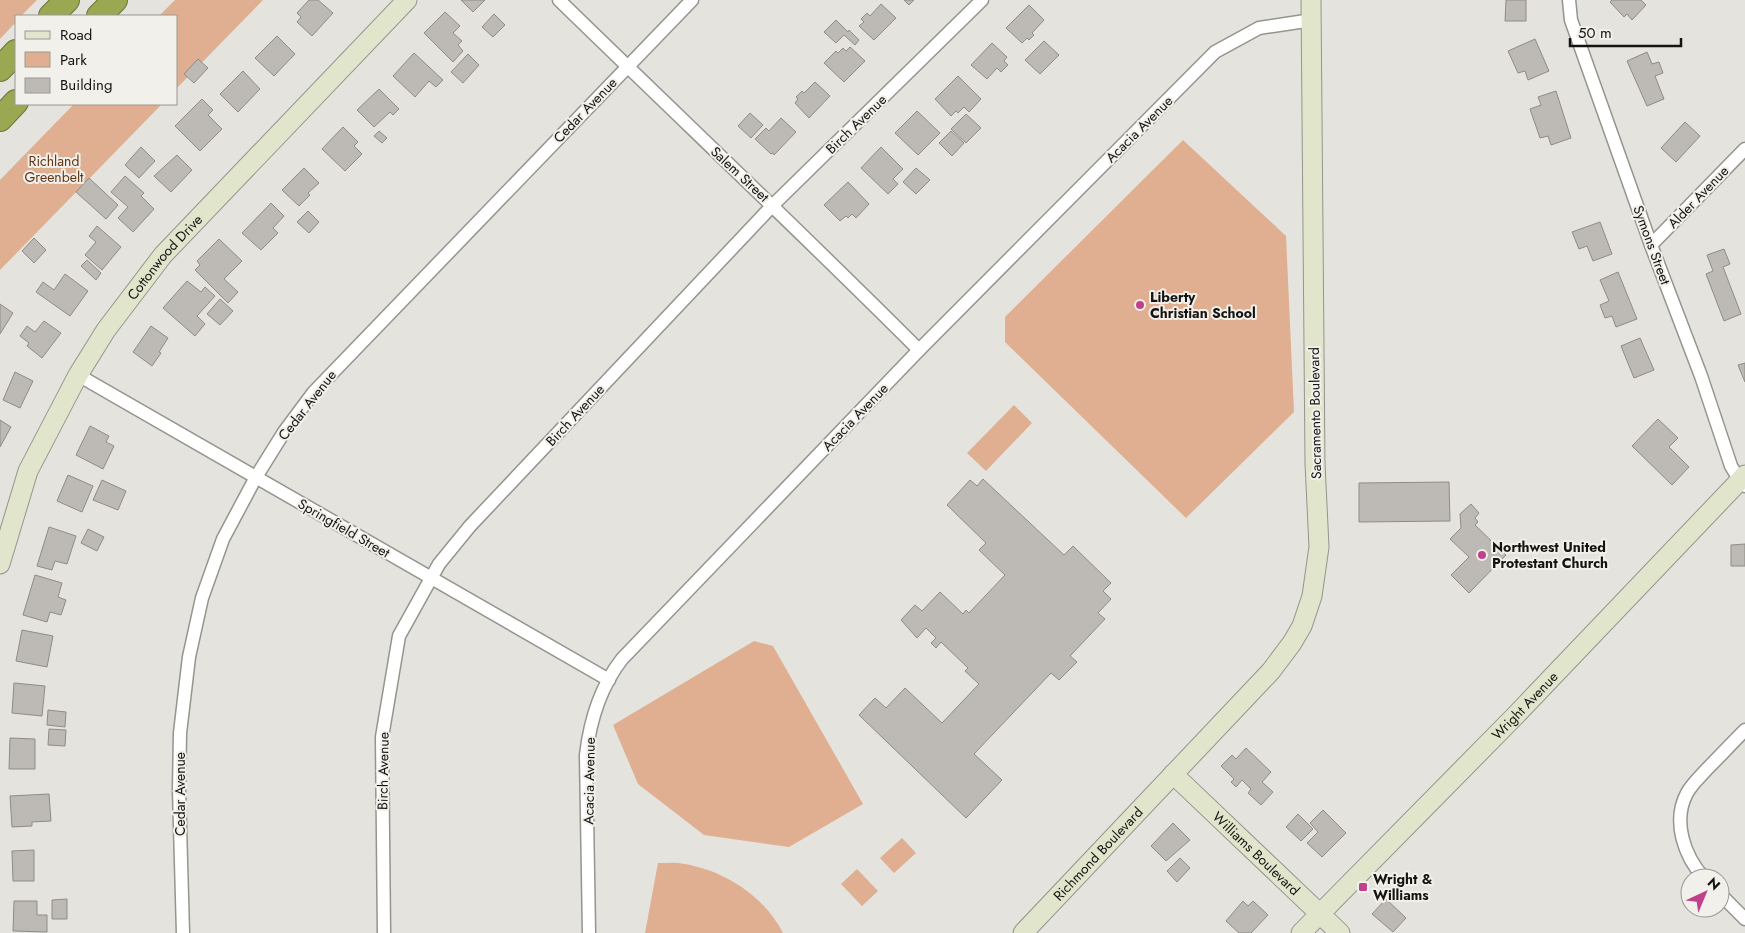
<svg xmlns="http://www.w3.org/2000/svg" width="1745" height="933" font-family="Jost,sans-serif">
<rect width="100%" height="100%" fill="#e4e3dd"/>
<g fill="#e0af91">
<path d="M0,0h37l-16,16h-5v6l-16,17z"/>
<path d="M175,0h88l-87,89v-73h-17z"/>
<path d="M74,104h88l-162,166v-90z"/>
<path d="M1183,140l103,96 8,176 -108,106 -181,-176v-25z"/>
<path d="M1014,405l18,18 -46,48 -19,-18z"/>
<path d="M754,641l19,5 90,158 -74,43 -85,-12 -66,-51 -25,-59z"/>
<path d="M902,838l14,15 -22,20 -14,-15z"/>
<path d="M658,863c9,0 18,-1 27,1 40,7 79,32 98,69h-138z"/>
<path d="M857,869l21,22 -16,15 -21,-22z"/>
</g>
<g fill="#bdb9b4" stroke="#8f8c87">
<path d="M309,0h9l15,13 -21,23 -15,-14 4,-5 -4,-4z"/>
<path d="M461,0h24l-12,12z"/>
<path d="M904,0h10l-5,5z"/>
<path d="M1506,0h20v21h-21z"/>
<path d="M1612,0h29l5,5 -14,15 -5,-6 -3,3 -14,-15z"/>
<path d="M881,4l15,14 -22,22 -15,-14 5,-4 -3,-3 6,-6 3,3z"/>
<path d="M1029,5l15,15 -12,13 2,2 -5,5 -2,-2 -5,5 -16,-15z"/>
<path d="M445,12l15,14 -7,7 9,8 -4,4 5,6 -10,11 -29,-29z"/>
<path d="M494,14l11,11 -12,12 -11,-10z"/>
<path d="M836,20l12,12 1,-2 10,10 -4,5 -11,-10 -8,8 -12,-11z"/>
<path d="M277,36l18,18 -21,22 -19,-18z"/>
<path d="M1535,39l14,32 -21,9 -3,-9 -7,2 -10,-22z"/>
<path d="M1044,41l15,14 -19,19 -15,-14z"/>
<path d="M992,43l15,14 -3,4 4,4 -7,7 -4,-4 -10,11 -16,-14z"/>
<path d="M850,47l15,14 -21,21 -20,-19 12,-12 2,2 5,-5 3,3z"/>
<path d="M1647,52l5,12 7,-2 4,11 -8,3 9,23 -17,7 -20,-45z"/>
<path d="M414,53l29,27 -7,7 -7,-6 -14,16 -22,-21z"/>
<path d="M468,54l11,11 -16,18 -12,-11z"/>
<path d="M198,59l10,9 -14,15 -10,-9z"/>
<path d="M243,71l17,18 -22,23 -18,-18z"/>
<path d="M958,76l23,23 -12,13 -5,-5 -6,6 -2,-2 -5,5 -16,-17z"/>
<path d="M815,82l15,14 -21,22 -14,-15 3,-4 -2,-2 6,-6 2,2z"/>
<path d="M379,89l20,20 -6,6 -3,-3 -16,15 -17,-17z"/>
<path d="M1556,91l15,47 -20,7 -3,-9 -8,2 -10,-29 11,-4 -3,-8z"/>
<path d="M202,99l11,11 -5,5 14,14 -22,22 -25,-25z"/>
<path d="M917,111l23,22 -22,22 -23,-22z"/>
<path d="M750,113l13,12 -12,13 -13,-12z"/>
<path d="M966,114l15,14 -15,15 -15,-14z"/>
<path d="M781,118l15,14 -22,23 -1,-2 -2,1 -16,-15 11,-11 3,3z"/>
<path d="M1685,122l15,14 -24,26 -15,-14z"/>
<path d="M343,127l15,15 -4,4 8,8 -17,17 -23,-22z"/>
<path d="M379,131l8,7 -5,5 -8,-7z"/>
<path d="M951,131l13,12 -12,13 -13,-13z"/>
<path d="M141,147l14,14 -16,17 -14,-13z"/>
<path d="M881,147l22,22 -10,10 5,5 -10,10 -27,-26z"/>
<path d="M177,155l15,15 -21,22 -17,-16z"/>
<path d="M304,168l15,15 -11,10 2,2 -11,11 -17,-16z"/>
<path d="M916,168l14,12 -14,14 -13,-12z"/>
<path d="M125,176l19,17 -3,3 13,13 -21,23 -15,-14 10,-11 -17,-15z"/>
<path d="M89,178l29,27 -12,14 -30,-27z"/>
<path d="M848,182l21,22 -13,14 -4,-4 -4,4 -2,-2 -6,5 -16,-16z"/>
<path d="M271,203l13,13 -11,12 5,5 -17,17 -19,-17z"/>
<path d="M308,211l11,11 -10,11 -12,-11z"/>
<path d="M1600,222l12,32 -19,7 -6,-15 -8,3 -7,-17z"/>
<path d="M97,226l24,21 -19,23 -17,-15 11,-13 -7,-6z"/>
<path d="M34,238l12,12 -12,13 -12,-12z"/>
<path d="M219,239l23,22 -18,18 14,13 -10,11 -33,-33 5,-5 -3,-4z"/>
<path d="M1724,249l6,15 -7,3 18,47 -17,7 -18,-47 7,-3 -6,-16z"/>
<path d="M87,260l14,13 -5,7 -15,-14z"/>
<path d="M1618,272l19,47 -21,8 -4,-11 -7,2 -5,-13 9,-4 -9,-21z"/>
<path d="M65,274l23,17 -18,25 -34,-24 7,-10 11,8z"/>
<path d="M187,281l14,11 4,-5 10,9 -18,20 8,8 -10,12 -32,-28z"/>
<path d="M220,299l13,12 -13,14 -13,-11z"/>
<path d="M0,304l13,9 -13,21z"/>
<path d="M44,321l17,12 -19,25 -15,-12 2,-3 -9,-7 7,-10 8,6z"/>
<path d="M151,326l17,12 -9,14 2,1 -9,13 -19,-14z"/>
<path d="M1640,338l14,32 -20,8 -13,-32z"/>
<path d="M1745,363v19l-7,-17z"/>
<path d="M15,372l18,9 -13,27 -17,-8z"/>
<path d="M1658,419l20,19 -9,9 20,20 -17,18 -40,-39z"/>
<path d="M0,420l11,7 -11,20z"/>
<path d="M90,426l19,10 -3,6 8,4 -11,23 -27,-14z"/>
<path d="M68,475l25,11 -11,26 -25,-11z"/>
<path d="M983,479l81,76 9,-9 38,37 -8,8 8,8 -13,14 7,6 -35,37 7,6 -18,18 -8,-7 -77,81 28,26 -36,38 -107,-103 16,-17 11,10 19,-20 37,35 37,-39 -14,-13 3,-3 -27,-26 -5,6 -5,-5 5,-5 -10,-10 -9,10 -16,-18 14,-15 7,6 18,-19 23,22 3,-4 3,3 36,-38 -26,-25 7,-7 -39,-38 23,-25 7,6z"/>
<path d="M102,480l24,11 -8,19 -25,-10z"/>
<path d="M1449,482l1,39 -91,1v-39z"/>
<path d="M1471,504l8,9 -4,5 3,4 -3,3 31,30 -37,38 -18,-18 18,-18 -19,-18 11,-11 -1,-14z"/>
<path d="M49,527l27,9 -9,28 -12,-3 -3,9 -15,-4z"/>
<path d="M88,529l16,8 -7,14 -16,-8z"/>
<path d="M1745,544v22h-14v-21z"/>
<path d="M35,575l27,8 -4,14 8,3 -5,15 -11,-3 -3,10 -24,-7z"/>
<path d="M22,630l31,6 -6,31 -31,-6z"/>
<path d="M14,683l31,3 -3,30 -30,-3z"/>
<path d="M48,710l18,2 -1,15 -18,-2z"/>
<path d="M49,729l17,1 -1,16 -17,-1z"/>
<path d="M10,738l25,1v30h-26z"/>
<path d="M1246,748l25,24 -9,10 11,10 -12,13 -13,-12 3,-4 -9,-9 -6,7 -5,-5 3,-3 -13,-13 11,-11 4,4z"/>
<path d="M49,794l2,27 -19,1v4l-20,1 -2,-31z"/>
<path d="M1323,810l23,23 -24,24 -15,-14 11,-11 -8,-9z"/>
<path d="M1298,814l15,15 -12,12 -15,-14z"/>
<path d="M1173,823l17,17 -24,21 -15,-15z"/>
<path d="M34,850v31h-21l-1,-30z"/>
<path d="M1180,858l10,10 -13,14 -10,-11z"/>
<path d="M67,899v20h-15v-19z"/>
<path d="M1386,899l20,19 -13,14 -21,-18z"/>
<path d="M14,901h23v14h10v17l-34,-1z"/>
<path d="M1243,901l5,5 5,-5 15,14 -17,18h-12l-13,-12z"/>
</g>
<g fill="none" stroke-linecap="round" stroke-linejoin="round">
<defs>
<g id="street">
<path d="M559,0c120,117 242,232 360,350"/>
<path d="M1569,0l2,20 80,225 50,131 30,90 9,15 5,5"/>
<path d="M1651,245l94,-96"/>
<path d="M78,375l531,305"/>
<path d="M1704,878c-20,-22 -32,-57 -17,-85 5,-9 13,-16 20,-24 13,-13 25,-26 38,-39"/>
<path d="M1720,894l25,25"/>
<path d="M183,933l-4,-143 1,-57 9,-76 13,-59 21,-59 33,-62 28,-45 29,-39 379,-393"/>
<path d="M384,933l-2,-196 17,-101 40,-72 31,-38 303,-321 209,-205"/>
<path d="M589,933l-3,-178c4,-34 15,-69 36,-96l297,-309 296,-298 44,-24 53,-8"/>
</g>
<g id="secondary">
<path id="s1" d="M0,564l28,-93 50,-96 28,-45 57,-75 244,-255"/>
<path id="s2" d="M1173,774l167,159"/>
<path id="s3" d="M1023,933l248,-262 21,-28 10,-17 10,-30 7,-49 -4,-84 -4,-463"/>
<path id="s4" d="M1301,933l213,-216 231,-242"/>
</g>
<g id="highway">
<path d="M51,16l16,-16"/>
<path d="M99,16l16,-16"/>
<path d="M0,69l16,-17"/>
<path d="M0,119l16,-17"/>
</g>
</defs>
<use href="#street" stroke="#95948e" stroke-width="15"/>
<use href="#secondary" stroke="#95948e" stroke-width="21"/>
<use href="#highway" stroke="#6b743b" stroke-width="26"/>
<use href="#street" stroke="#fff" stroke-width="12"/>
<use href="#secondary" stroke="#e1e5cb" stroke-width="19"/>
<use href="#highway" stroke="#9aa851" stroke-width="24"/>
</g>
<g fill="#c0408c" stroke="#f2f0ea" stroke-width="2">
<circle cx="1140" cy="305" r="5"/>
<circle cx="1482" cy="555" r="5"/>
<rect x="1358" y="882" width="10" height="10" rx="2.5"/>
</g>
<g text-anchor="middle" stroke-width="4" stroke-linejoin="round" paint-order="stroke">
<g font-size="14" fill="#151412" stroke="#f2f0ea">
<text transform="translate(585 110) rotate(-46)" y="5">Cedar Avenue</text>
<text transform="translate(856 124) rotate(-44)" y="5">Birch Avenue</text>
<text transform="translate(1139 129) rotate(-45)" y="5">Acacia Avenue</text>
<text transform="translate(740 174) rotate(43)" y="5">Salem Street</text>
<text transform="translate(1698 197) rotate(-46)" y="5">Alder Avenue</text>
<text transform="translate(1652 245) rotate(70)" y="5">Symons Street</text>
<text dy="5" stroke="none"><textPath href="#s1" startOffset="352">Cottonwood Drive</textPath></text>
<text transform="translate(307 405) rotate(-52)" y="5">Cedar Avenue</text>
<text transform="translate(1315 413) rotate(-91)" y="5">Sacramento Boulevard</text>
<text transform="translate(575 415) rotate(-47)" y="5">Birch Avenue</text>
<text transform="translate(855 417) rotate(-46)" y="5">Acacia Avenue</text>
<text transform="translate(344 528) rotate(30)" y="5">Springfield Street</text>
<text dy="5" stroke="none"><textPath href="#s4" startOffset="319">Wright Avenue</textPath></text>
<text transform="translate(383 771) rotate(-89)" y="5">Birch Avenue</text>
<text transform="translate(589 781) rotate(-89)" y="5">Acacia Avenue</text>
<text transform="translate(180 794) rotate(-90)" y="5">Cedar Avenue</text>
<text dy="5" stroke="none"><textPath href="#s2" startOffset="115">Williams Boulevard</textPath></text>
<text dy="5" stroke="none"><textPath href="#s3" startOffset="109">Richmond Boulevard</textPath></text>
</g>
<g font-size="14" fill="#603312" stroke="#f2f0ea">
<text x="54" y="166">Richland<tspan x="54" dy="16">Greenbelt</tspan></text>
</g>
<g font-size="14" font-weight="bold" fill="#151412" stroke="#f2f0ea" text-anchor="start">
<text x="1150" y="302">Liberty<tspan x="1150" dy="16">Christian School</tspan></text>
<text x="1492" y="552">Northwest United<tspan x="1492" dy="16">Protestant Church</tspan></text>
<text x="1373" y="884">Wright &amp;<tspan x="1373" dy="16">Williams</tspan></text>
</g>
</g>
<rect x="15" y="15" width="162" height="90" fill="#f2f0ea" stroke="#9a9894"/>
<rect x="25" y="31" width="25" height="8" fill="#e1e5cb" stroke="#9a9894"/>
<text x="60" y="40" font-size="15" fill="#151412">Road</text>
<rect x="25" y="52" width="25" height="15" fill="#e0af91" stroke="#9a9894"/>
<text x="60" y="65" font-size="15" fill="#151412">Park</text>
<rect x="25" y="78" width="25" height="15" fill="#bdb9b4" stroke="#9a9894"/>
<text x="60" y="90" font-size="15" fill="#151412">Building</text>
<g transform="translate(1705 893) rotate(44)"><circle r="24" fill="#f2f0ea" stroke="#9a9894"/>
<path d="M0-4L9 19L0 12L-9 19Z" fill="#c0408c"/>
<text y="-8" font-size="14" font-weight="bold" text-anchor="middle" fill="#151412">N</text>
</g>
<path d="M1570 38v8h111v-8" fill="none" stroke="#151412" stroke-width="2.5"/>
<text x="1578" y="38" font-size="15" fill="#151412" stroke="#f2f0ea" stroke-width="4" paint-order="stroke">50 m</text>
</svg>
